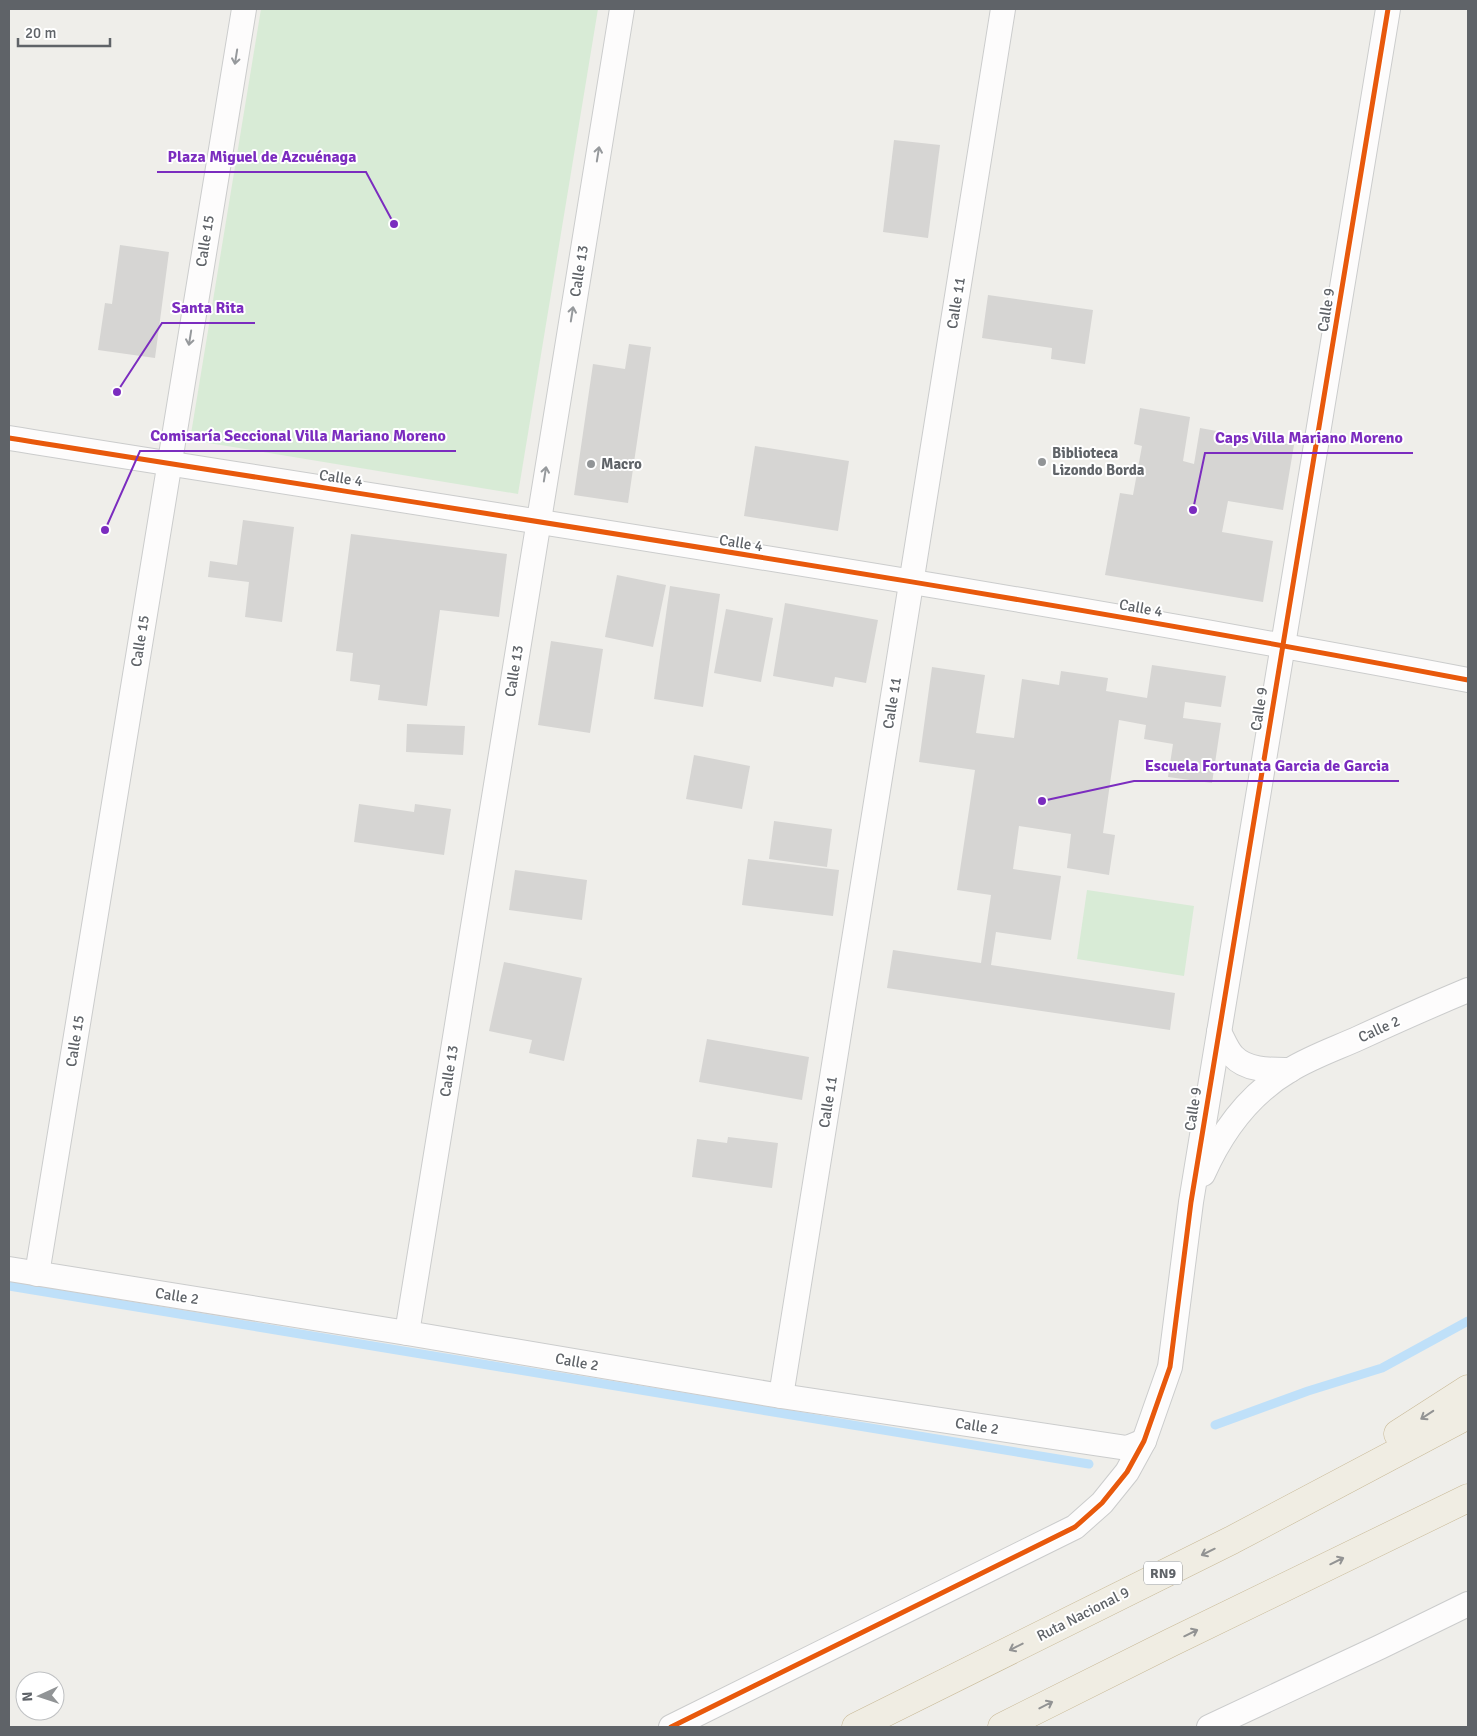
<svg xmlns="http://www.w3.org/2000/svg" width="1477" height="1736" font-family="Signika,sans-serif">
<rect width="100%" height="100%" fill="#efeeea"/>
<g fill="#d8ebd6">
<path d="M261,9h337l-80,485 -328,-54z"/>
<path d="M1087,890l107,16 -10,70 -107,-17z"/>
</g>
<g fill="none" stroke-linecap="round" stroke-linejoin="round">
<g stroke="#bfe0f9" stroke-width="9">
<path d="M9,1286l1080,178"/>
<path d="M1215,1425l93,-34 74,-23 86,-47"/>
</g>
</g>
<g fill="#d6d5d3">
<path d="M894,140l46,5 -12,93 -45,-6z"/>
<path d="M120,245l49,7 -14,106 -57,-8 7,-47 7,1z"/>
<path d="M988,295l105,15 -8,54 -34,-5 1,-11 -70,-10z"/>
<path d="M629,344l22,3 -23,156 -54,-8 19,-131 32,5z"/>
<path d="M1140,408l50,9 -7,44 11,3 6,-36 94,17 -11,65 -55,-9 -6,31 51,9 -10,61 -158,-27 15,-82 13,2 9,-49 -8,-2z"/>
<path d="M755,446l94,15 -11,70 -94,-15z"/>
<path d="M243,520l51,7 -12,95 -37,-5 4,-35 -41,-5 2,-16 27,4z"/>
<path d="M351,534l156,20 -8,63 -59,-7 -13,96 -49,-6 2,-15 -30,-4 3,-28 -17,-2z"/>
<path d="M617,575l49,10 -13,62 -48,-10z"/>
<path d="M670,586l50,8 -17,113 -49,-8z"/>
<path d="M785,603l93,17 -12,63 -31,-6 -2,10 -60,-11z"/>
<path d="M726,609l47,9 -12,64 -47,-9z"/>
<path d="M551,641l52,8 -13,84 -52,-8z"/>
<path d="M1152,665l74,11 -5,31 -36,-5 -2,16 38,5 -9,60 -44,-6 5,-33 -29,-5 2,-14 -27,-5 -16,113 12,2 -6,40 -42,-7 4,-34 -52,-8 -6,43 48,7 -10,64 -55,-8 -5,33 184,28 -5,37 -283,-42 6,-38 88,13 10,-68 -34,-5 18,-120 -56,-8 13,-95 53,8 -9,58 38,5 8,-59 37,6 2,-14 47,7 -2,13 41,7z"/>
<path d="M407,724l58,2 -2,29 -57,-3z"/>
<path d="M694,755l56,11 -8,43 -56,-10z"/>
<path d="M359,804l55,8 1,-8 36,5 -7,46 -90,-13z"/>
<path d="M774,821l58,8 -5,38 -58,-8z"/>
<path d="M748,859l91,11 -6,46 -91,-11z"/>
<path d="M515,870l72,10 -5,40 -73,-10z"/>
<path d="M504,962l78,16 -18,83 -35,-8 3,-13 -43,-9z"/>
<path d="M707,1039l102,18 -7,43 -103,-18z"/>
<path d="M728,1137l50,6 -6,45 -80,-11 5,-38 30,4z"/>
</g>
<g fill="none" stroke-linecap="round" stroke-linejoin="round">
<defs>
<g id="street">
<path d="M9,438c487,78 975,150 1459,242"/>
<path d="M1219,1032c4,7 8,18 14,24 14,15 38,14 57,14"/>
<path d="M1203,1174c19,-43 46,-80 87,-104 21,-13 47,-22 69,-32 37,-17 73,-33 109,-48"/>
<path d="M9,1269l398,64 374,63 346,52 17,-7"/>
<path d="M37,1274l207,-1265"/>
<path d="M407,1333l215,-1324"/>
<path d="M781,1396l222,-1387"/>
<path d="M671,1727l404,-200 27,-24 25,-31 17,-31 26,-74 21,-165 197,-1193"/>
<path d="M1209,1727l171,-80 88,-43"/>
</g>
<g id="highway">
<path d="M1398,1434l70,-45"/>
<path d="M856,1727l376,-187 236,-125"/>
<path d="M1002,1727l168,-84 298,-145"/>
</g>
</defs>
<use href="#street" stroke="#cbcccc" stroke-width="26"/>
<use href="#highway" stroke="#c8b996" stroke-width="29"/>
<use href="#street" stroke="#fdfcfc" stroke-width="24"/>
<use href="#highway" stroke="#f0ede3" stroke-width="28"/>
<defs>
<g id="cycleway">
<path d="M9,438c487,78 975,150 1459,242"/>
<path d="M671,1727l404,-200 27,-24 25,-31 17,-31 26,-74 21,-165 197,-1193"/>
</g>
</defs>
<use href="#cycleway" stroke="#fff" stroke-width="8"/>
<use href="#cycleway" stroke="#e8590c" stroke-width="5"/>
</g>
<defs><path id="oneway-shaft" d="M-6 0H5M1.5-3L5.5 0L1.5 3" fill="none" stroke-width="1.6" stroke-linecap="round" stroke-linejoin="round" transform="scale(1.25)"/></defs>
<g stroke="#96999c">
<use href="#oneway-shaft" transform="translate(236 57) rotate(99)"/>
<use href="#oneway-shaft" transform="translate(598 154) rotate(-81)"/>
<use href="#oneway-shaft" transform="translate(572 314) rotate(-81)"/>
<use href="#oneway-shaft" transform="translate(190 338) rotate(99)"/>
<use href="#oneway-shaft" transform="translate(545 474) rotate(-81)"/>
</g>
<g stroke="#929393">
<use href="#oneway-shaft" transform="translate(1427 1415) rotate(147)"/>
<use href="#oneway-shaft" transform="translate(1208 1552) rotate(154)"/>
<use href="#oneway-shaft" transform="translate(1337 1561) rotate(-26)"/>
<use href="#oneway-shaft" transform="translate(1191 1633) rotate(-26)"/>
<use href="#oneway-shaft" transform="translate(1016 1647) rotate(153)"/>
<use href="#oneway-shaft" transform="translate(1046 1705) rotate(-27)"/>
</g>
<g fill="#919496" stroke="#fff" stroke-width="2">
<circle cx="1042" cy="462" r="5"/>
<circle cx="591" cy="464" r="5"/>
</g>
<g text-anchor="middle" stroke-width="4" stroke-linejoin="round" paint-order="stroke">
<rect fill="#fff" stroke="#8f9295" stroke-width="1" x="1144" y="1561.5" width="38" height="23" rx="4"/>
<g font-size="14" font-weight="bold" fill="#5f6368">
<text x="1163" y="1578">RN9</text>
</g>
<g font-size="15" fill="#5f6368" stroke="#fff">
<text transform="translate(205 241) rotate(-81)" y="5">Calle 15</text>
<text transform="translate(579 271) rotate(-81)" y="5">Calle 13</text>
<text transform="translate(956 303) rotate(-81)" y="5">Calle 11</text>
<text transform="translate(1326 310) rotate(-81)" y="5">Calle 9</text>
<text transform="translate(341 478) rotate(9)" y="5">Calle 4</text>
<text transform="translate(741 543) rotate(9)" y="5">Calle 4</text>
<text transform="translate(1141 608) rotate(10)" y="5">Calle 4</text>
<text transform="translate(140 641) rotate(-81)" y="5">Calle 15</text>
<text transform="translate(514 671) rotate(-81)" y="5">Calle 13</text>
<text transform="translate(892 703) rotate(-81)" y="5">Calle 11</text>
<text transform="translate(1259 709) rotate(-81)" y="5">Calle 9</text>
<text transform="translate(1379 1029) rotate(-25)" y="5">Calle 2</text>
<text transform="translate(75 1041) rotate(-81)" y="5">Calle 15</text>
<text transform="translate(449 1071) rotate(-81)" y="5">Calle 13</text>
<text transform="translate(828 1102) rotate(-81)" y="5">Calle 11</text>
<text transform="translate(1193 1109) rotate(-81)" y="5">Calle 9</text>
<text transform="translate(177 1296) rotate(9)" y="5">Calle 2</text>
<text transform="translate(577 1362) rotate(10)" y="5">Calle 2</text>
<text transform="translate(977 1426) rotate(9)" y="5">Calle 2</text>
<text transform="translate(1083 1614) rotate(-27)" y="5">Ruta Nacional 9</text>
</g>
<g font-size="15" font-weight="bold" fill="#5f6368" stroke="#fff" text-anchor="start">
<text x="1052" y="458">Biblioteca<tspan x="1052" dy="17">Lizondo Borda</tspan></text>
<text x="601" y="469">Macro</text>
</g>
</g>
<path fill="none" stroke="#7b2cbf" stroke-width="2" d="M394 224L366 172H157M117 392L162 323H255M105 530L140 451H456M1193 510L1205 453H1413M1042 801L1134 781H1399"/>
<g fill="#7b2cbf" stroke="#fff" stroke-width="2">
<circle cx="394" cy="224" r="5"/>
<circle cx="117" cy="392" r="5"/>
<circle cx="105" cy="530" r="5"/>
<circle cx="1193" cy="510" r="5"/>
<circle cx="1042" cy="801" r="5"/>
</g>
<g font-size="16" text-anchor="middle" font-weight="bold" fill="#7b2cbf" stroke="#fff" stroke-width="4" stroke-linejoin="round" paint-order="stroke">
<text x="262" y="162">Plaza Miguel de Azcuénaga</text>
<text x="208" y="313">Santa Rita</text>
<text x="298" y="441">Comisaría Seccional Villa Mariano Moreno</text>
<text x="1309" y="443">Caps Villa Mariano Moreno</text>
<text x="1267" y="771">Escuela Fortunata Garcia de Garcia</text>
</g>
<rect width="1477" height="1736" fill="none" stroke="#5f6368" stroke-width="20"/>
<g transform="translate(40 1696) rotate(267)"><circle r="24" fill="#ffffff" stroke="#bfc1c3"/>
<path d="M0-4L9 19L0 12L-9 19Z" fill="#919496"/>
<text y="-8" font-size="14" font-weight="bold" text-anchor="middle" fill="#5f6368">N</text>
</g>
<path d="M18 38v8h92v-8" fill="none" stroke="#5f6368" stroke-width="2.5"/>
<text x="25" y="38" font-size="15" fill="#5f6368" stroke="#ffffff" stroke-width="4" paint-order="stroke">20 m</text>
</svg>
